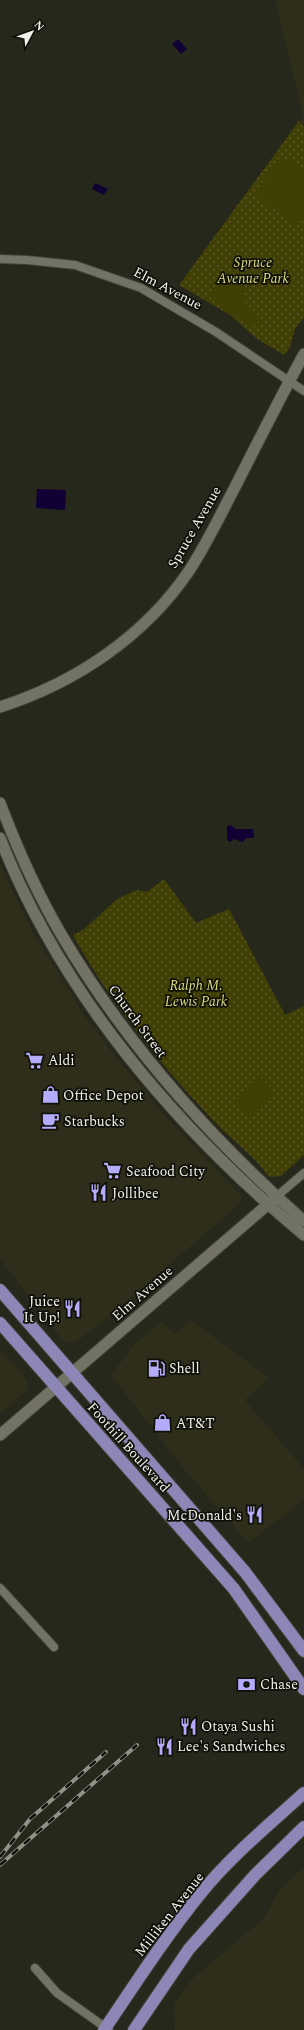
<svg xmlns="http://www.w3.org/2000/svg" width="304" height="2030" font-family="Spectral,serif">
<defs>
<pattern id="grass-dots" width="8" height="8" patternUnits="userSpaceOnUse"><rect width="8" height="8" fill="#403f05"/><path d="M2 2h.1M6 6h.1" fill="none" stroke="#5c5b2a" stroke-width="1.8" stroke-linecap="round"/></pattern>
</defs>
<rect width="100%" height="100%" fill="#27281c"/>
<g fill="#2e2e1b">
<path d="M275,0h29v127l-5,-6 4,-5z"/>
<path d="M0,864l33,69 55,88 34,44 53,62 67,69 -1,7 -134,115 -31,24h-12l-64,-83z"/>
<path d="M191,1320l78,58 -24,22 59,69v31l-56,43 -64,-74 -73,-94 23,-30 27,-24 13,13z"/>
<path d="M0,1351l23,23 5,8v7l-28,25z"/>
<path d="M304,1867v163h-129l-1,-26 19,-26 70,-59 16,-28z"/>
</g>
<g fill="url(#grass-dots)">
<path d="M299,121l5,6v190l-9,12 -5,18 -6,8 -28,-17 -26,-23 -51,-30z"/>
<path d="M164,879l32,44 33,-14 56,106 19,-9v149l-23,21 -12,1c-5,-5 -8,-11 -13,-16 -14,-14 -29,-26 -42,-40 -51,-53 -105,-120 -141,-186l10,-5 34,-31 20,-9 10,2z"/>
</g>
<g fill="#403f05">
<path d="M282,157l13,6 9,8v47l-7,8 -30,-22h-3l-7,-8 2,-10z"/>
<path d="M227,272h3l11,7 5,25 14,12v5l-6,5 -10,-3 -29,-20 -4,-9 12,-19z"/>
<path d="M261,1077l14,16 -26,23 -14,-16z"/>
</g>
<g fill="#100033">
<path d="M178,39l9,10 -6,5 -9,-10z"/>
<path d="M95,183l13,6 -4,6 -12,-6z"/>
<path d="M37,489l29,1 -1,20 -29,-2z"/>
<path d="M231,825l5,4h17l1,9h-8l-3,4 -9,-3 -4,3 -3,-2v-14z"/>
</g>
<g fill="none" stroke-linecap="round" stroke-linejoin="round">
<defs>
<g id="street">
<path d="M0,259l27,1 48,5 66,23 75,44 88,59"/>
<path d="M276,1197l28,-24"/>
<path d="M0,1588l54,59"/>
<path d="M35,1968l22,25 52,37"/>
</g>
<g id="secondary">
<path d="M0,707c75,-24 144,-70 189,-136 17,-26 31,-55 45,-82 23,-45 46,-91 70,-135"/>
<path d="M0,803c17,45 37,90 61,131 64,109 149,204 243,287"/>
<path d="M0,838c61,156 177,291 304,397"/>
<path d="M0,1435l273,-235"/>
</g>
<g id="primary">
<path d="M0,1290l245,282 59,79"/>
<path d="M0,1323l234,266 70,100"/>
<path d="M104,2030c31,-46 62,-94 97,-137 29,-36 69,-69 103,-100"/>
<path d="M134,2030l55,-81 66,-74 49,-48"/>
</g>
</defs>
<use href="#street" stroke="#424238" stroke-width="10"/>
<use href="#secondary" stroke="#424238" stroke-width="13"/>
<use href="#primary" stroke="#424238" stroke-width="14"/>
<use href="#street" stroke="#727365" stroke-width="8"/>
<use href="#secondary" stroke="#727365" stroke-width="11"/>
<use href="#primary" stroke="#8d87b7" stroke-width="12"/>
<defs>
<g id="rail">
<path d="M0,1857l30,-38 76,-67"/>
<path d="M0,1865l137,-120"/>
</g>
</defs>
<use href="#rail" stroke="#909187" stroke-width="4"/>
<use href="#rail" stroke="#10100b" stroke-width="2.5" stroke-dasharray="8" stroke-linecap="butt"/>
</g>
<defs>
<symbol id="supermarket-bare" viewBox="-9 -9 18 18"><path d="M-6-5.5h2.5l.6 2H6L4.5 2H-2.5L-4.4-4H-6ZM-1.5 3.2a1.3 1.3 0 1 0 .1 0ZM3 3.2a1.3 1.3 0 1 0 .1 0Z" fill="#b4acf9" stroke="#10100b" stroke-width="2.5" paint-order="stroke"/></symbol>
<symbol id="shop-bare" viewBox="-9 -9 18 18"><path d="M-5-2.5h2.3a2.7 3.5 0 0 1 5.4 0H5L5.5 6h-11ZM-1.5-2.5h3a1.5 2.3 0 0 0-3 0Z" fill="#b4acf9" stroke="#10100b" stroke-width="2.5" paint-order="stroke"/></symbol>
<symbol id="cafe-bare" viewBox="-9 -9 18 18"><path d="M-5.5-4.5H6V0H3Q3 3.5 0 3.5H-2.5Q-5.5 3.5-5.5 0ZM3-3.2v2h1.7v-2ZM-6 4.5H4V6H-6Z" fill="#b4acf9" stroke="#10100b" stroke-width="2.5" paint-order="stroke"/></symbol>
<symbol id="restaurant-bare" viewBox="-9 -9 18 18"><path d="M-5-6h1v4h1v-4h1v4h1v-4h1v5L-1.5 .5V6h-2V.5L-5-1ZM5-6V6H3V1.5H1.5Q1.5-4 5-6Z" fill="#b4acf9" stroke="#10100b" stroke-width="2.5" paint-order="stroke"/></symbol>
<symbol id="fuel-bare" viewBox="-9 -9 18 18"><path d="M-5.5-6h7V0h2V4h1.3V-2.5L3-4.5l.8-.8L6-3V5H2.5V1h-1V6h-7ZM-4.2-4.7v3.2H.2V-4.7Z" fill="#b4acf9" stroke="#10100b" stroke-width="2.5" paint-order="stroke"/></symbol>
<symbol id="bank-bare" viewBox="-9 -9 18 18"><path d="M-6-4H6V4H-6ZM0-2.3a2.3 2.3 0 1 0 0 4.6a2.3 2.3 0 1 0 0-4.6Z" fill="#b4acf9" stroke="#10100b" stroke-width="2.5" paint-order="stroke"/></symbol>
</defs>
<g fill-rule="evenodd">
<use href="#supermarket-bare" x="22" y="1048" width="25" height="25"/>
<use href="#shop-bare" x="38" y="1082" width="25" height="25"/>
<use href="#cafe-bare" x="38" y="1108" width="25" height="25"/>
<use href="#supermarket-bare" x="100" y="1158" width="25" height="25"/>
<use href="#restaurant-bare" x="86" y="1180" width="25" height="25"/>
<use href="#restaurant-bare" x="60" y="1296" width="25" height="25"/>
<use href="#fuel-bare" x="144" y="1356" width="25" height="25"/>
<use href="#shop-bare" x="150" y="1410" width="25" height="25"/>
<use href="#restaurant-bare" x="242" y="1502" width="25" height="25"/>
<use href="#bank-bare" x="234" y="1672" width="25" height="25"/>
<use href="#restaurant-bare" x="176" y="1714" width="25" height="25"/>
<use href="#restaurant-bare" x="152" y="1734" width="25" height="25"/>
</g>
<g text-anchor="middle" stroke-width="3.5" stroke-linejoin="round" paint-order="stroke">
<g font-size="14" font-style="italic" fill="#dddd78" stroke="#10100b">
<text x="253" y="267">Spruce<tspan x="253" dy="16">Avenue Park</tspan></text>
<text x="196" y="990">Ralph M.<tspan x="196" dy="16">Lewis Park</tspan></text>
</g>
<g font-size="14" fill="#f3f3eb" stroke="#10100b">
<text transform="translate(168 288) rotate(28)" y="5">Elm Avenue</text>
<text transform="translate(194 527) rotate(-60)" y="5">Spruce Avenue</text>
<text transform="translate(138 1021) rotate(53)" y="5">Church Street</text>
<text transform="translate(142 1293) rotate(-41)" y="5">Elm Avenue</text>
<text transform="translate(129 1447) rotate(48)" y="5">Foothill Boulevard</text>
<text transform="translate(169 1914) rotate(-52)" y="5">Milliken Avenue</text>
</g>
<g font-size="14" fill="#f3f3eb" stroke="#10100b" text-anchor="start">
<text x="48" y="1065">Aldi</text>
<text x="63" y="1100">Office Depot</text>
<text x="64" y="1126">Starbucks</text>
<text x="126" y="1176">Seafood City</text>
<text x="112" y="1198">Jollibee</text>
<text x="60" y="1306" text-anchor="end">Juice<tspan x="60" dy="16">It Up!</tspan></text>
<text x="169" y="1373">Shell</text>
<text x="176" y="1428">AT&amp;T</text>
<text x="242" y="1520" text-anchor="end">McDonald's</text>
<text x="260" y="1689">Chase</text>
<text x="201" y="1731">Otaya Sushi</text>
<text x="177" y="1751">Lee's Sandwiches</text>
</g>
</g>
<g transform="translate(32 32) rotate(49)" stroke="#10100b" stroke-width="3" paint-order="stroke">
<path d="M0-3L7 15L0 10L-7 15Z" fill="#f3f3eb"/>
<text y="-6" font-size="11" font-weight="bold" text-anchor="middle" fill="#f3f3eb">N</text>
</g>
</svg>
